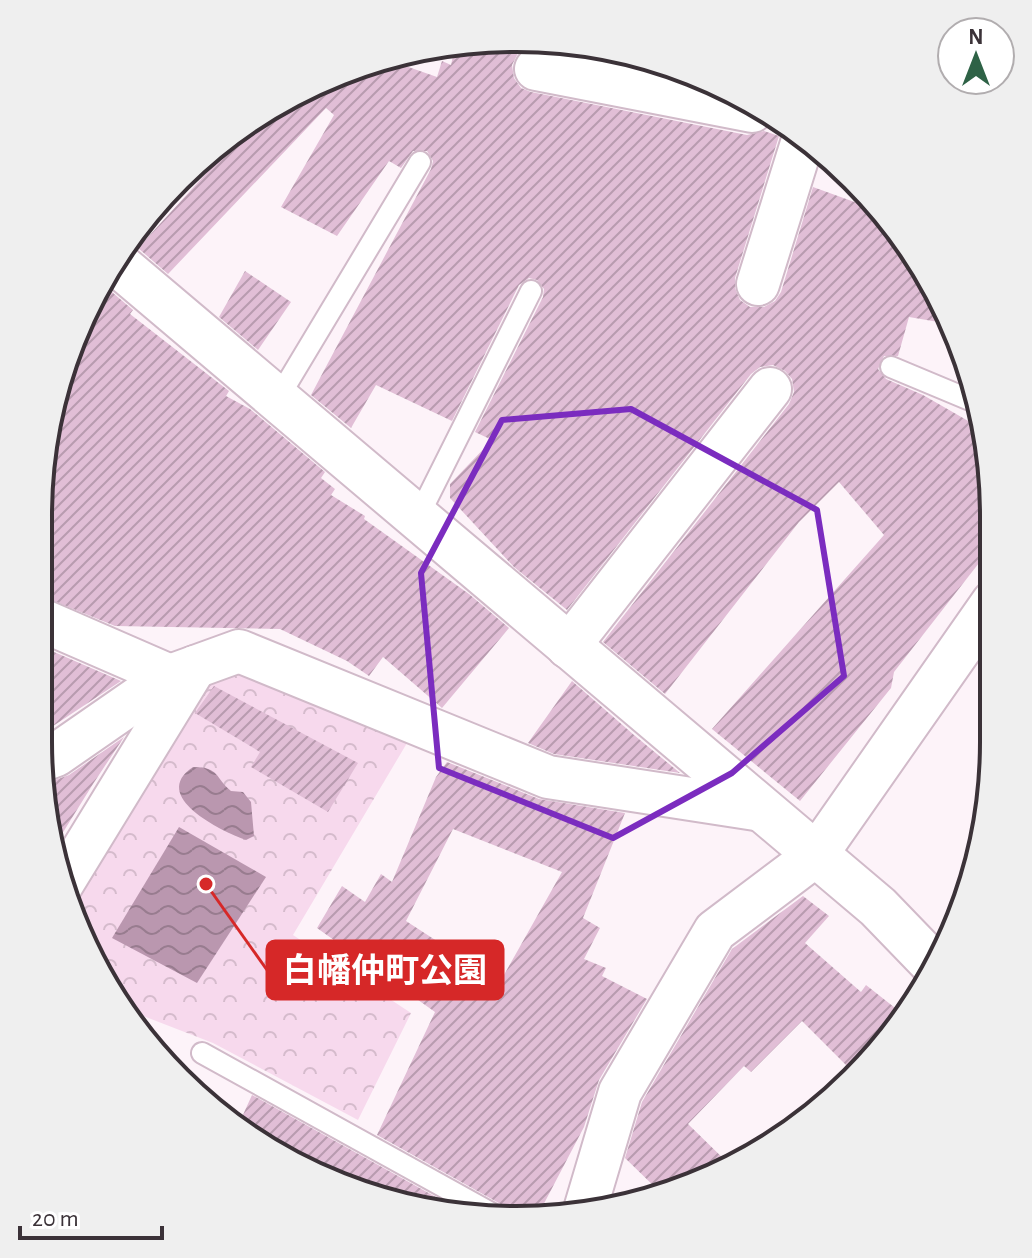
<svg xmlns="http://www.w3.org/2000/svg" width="1032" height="1258" font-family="'Alegreya Sans','Noto Sans JP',sans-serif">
<defs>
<pattern id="park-crowns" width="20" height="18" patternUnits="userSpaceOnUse" patternTransform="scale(2)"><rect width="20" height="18" fill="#f7d9ed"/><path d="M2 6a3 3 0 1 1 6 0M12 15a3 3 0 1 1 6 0" fill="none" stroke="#d5bbcc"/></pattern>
<pattern id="water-waves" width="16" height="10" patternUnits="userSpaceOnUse" patternTransform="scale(2)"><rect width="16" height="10" fill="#ba97af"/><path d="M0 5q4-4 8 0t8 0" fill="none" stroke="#987c8f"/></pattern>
<pattern id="building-hatch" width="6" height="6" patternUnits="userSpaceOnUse" patternTransform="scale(2)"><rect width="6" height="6" fill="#e1bed6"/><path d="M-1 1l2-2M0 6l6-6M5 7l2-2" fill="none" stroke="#b89baf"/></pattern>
</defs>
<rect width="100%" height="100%" fill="#fdf3f9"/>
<path fill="url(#park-crowns)" d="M241,669l169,69 -117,197 118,78 -53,107 -145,-77 -93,-36 -18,-26 -29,-71 134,-232z"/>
<g fill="url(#water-waves)">
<path d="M193,767c27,0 22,11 38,24l12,1 8,10 3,34 -8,4c-25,-9 -97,-44 -53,-73z"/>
<path d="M179,827l87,50 -69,106 -85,-45z"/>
</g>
<g fill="url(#building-hatch)" fill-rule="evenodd">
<path d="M485,39l51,7 -18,7 -6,12 2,13 7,10 10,4 216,43 17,-4 15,5 -44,142v10l5,12 10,7h14l11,-6 6,-9 32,-105 58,21 74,97 5,19 -41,-7 -11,39h-14l-6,13 8,10 37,16 54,31 16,59v60l-99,127 -3,16 -91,113 -88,-72 172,-194 -45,-53 -40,40 -134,172 -62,-52 186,-238 5,-12 -2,-13 -7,-8 -12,-6 -13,2 -9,7 -184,236 -53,-43 -64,-69v-14l42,-44 -17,-8 68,-135 1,-8 -7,-9 -8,-2 -10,7 -67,136 -76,-36 -25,43 -40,-33 120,-226 2,-8 -6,-10h-14l-12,17 -12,-7 -52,75 -56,-29 53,-92 -8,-7 -158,166 -30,-26 74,-81 -8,-7 101,-73 92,-24 40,14 5,-16 9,4 4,-18z"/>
<path d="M555,48l115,16 19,10z"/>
<path d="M245,271l46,31 -33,48 -39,-33z"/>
<path d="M106,287l27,23 -3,4 99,77 -3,5 24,13 75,63 -4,6 14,11 -4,6 34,21 -1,3 105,75 40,34 -67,80 -59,-51 -14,19 -22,-15 -67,-32 -165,-3 -76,-31v-111l35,-150z"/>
<path d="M38,645l83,36 -83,55z"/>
<path d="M572,681l62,54 46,38 -126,-19 -26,-11z"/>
<path d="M214,686l144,77 -30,49 -77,-45 9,-15 -65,-39z"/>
<path d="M124,737l-31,47 -41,66 -8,-66 25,-9z"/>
<path d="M447,762l92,37 86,14 -42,105 17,10 -16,31 22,9 -4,8 45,23 -48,81 -15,47 -46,88 -25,2 -7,-10 -129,-72 58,-123 -118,-84 25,-42 23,16 16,-28 11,8 44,-105zM453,829l109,43 -62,110 -94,-61z"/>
<path d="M803,896l26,20 -24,27 56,49 5,-7 38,30 -51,57 -51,-51 -51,51 -7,-6 -56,58 44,43 -71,26 -36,-35 17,-56 90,-153z"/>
<path d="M252,1095l218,121 -108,-22 -111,-54 -14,-12z"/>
</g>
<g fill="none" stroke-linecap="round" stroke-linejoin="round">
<defs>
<g id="service">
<path d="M891,367l79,33"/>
<path d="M277,400l143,-238"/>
<path d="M417,519l114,-228"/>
<path d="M202,1053l298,165"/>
</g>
<g id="minor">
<path d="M536,69l216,42"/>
<path d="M758,284l45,-144"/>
<path d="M39,619l131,57"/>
<path d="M568,647l202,-258"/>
<path d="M40,761l16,-6 114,-79 69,-25 309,126 214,33"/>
<path d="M62,884l133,-217"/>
<path d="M584,1213l36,-121 95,-161 101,-76 177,-253"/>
</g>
<path id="tertiary" d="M120,266l758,641 58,60"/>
</defs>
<use href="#service" stroke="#d1bac9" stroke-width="24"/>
<use href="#minor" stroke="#d1bac9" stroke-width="46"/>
<use href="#tertiary" stroke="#d1bac9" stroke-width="48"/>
<use href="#service" stroke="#fff" stroke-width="20"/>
<use href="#minor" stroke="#fff" stroke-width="42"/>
<use href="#tertiary" stroke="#fff" stroke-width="44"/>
</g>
<path fill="none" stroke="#7b2cbf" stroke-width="6" stroke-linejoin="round" d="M631,409l186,101 27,166 -112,97 -119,65 -174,-70 -18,-195 81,-153z"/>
<path d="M0 0H1032V1258H0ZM516 52H516A464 464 0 0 1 980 516V742A464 464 0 0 1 516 1206H516A464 464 0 0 1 52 742V516A464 464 0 0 1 516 52Z" fill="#efefef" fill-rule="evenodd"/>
<path fill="none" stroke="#3b3238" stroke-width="4" d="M516 52H516A464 464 0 0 1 980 516V742A464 464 0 0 1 516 1206H516A464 464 0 0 1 52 742V516A464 464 0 0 1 516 52Z"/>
<path fill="none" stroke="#d62828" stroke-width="3" d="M206 884L267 970"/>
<circle fill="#d62828" stroke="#fff" stroke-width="3" cx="206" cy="884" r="8"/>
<rect fill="#d62828" stroke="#d62828" stroke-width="3" x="267" y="941" width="236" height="58" rx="8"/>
<g font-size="34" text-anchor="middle" font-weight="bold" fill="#fff">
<text x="385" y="982">白幡仲町公園</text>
</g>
<g transform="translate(976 56)"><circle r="38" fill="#ffffff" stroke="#b1adaf" stroke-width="2"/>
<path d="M0-6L14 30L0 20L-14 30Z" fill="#2e6246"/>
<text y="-12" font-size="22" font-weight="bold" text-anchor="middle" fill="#3b3238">N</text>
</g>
<path d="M20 1226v12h142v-12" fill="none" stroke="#3b3238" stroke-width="4"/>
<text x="32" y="1226" font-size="24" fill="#3b3238" stroke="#ffffff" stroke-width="6" paint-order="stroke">20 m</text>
</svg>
